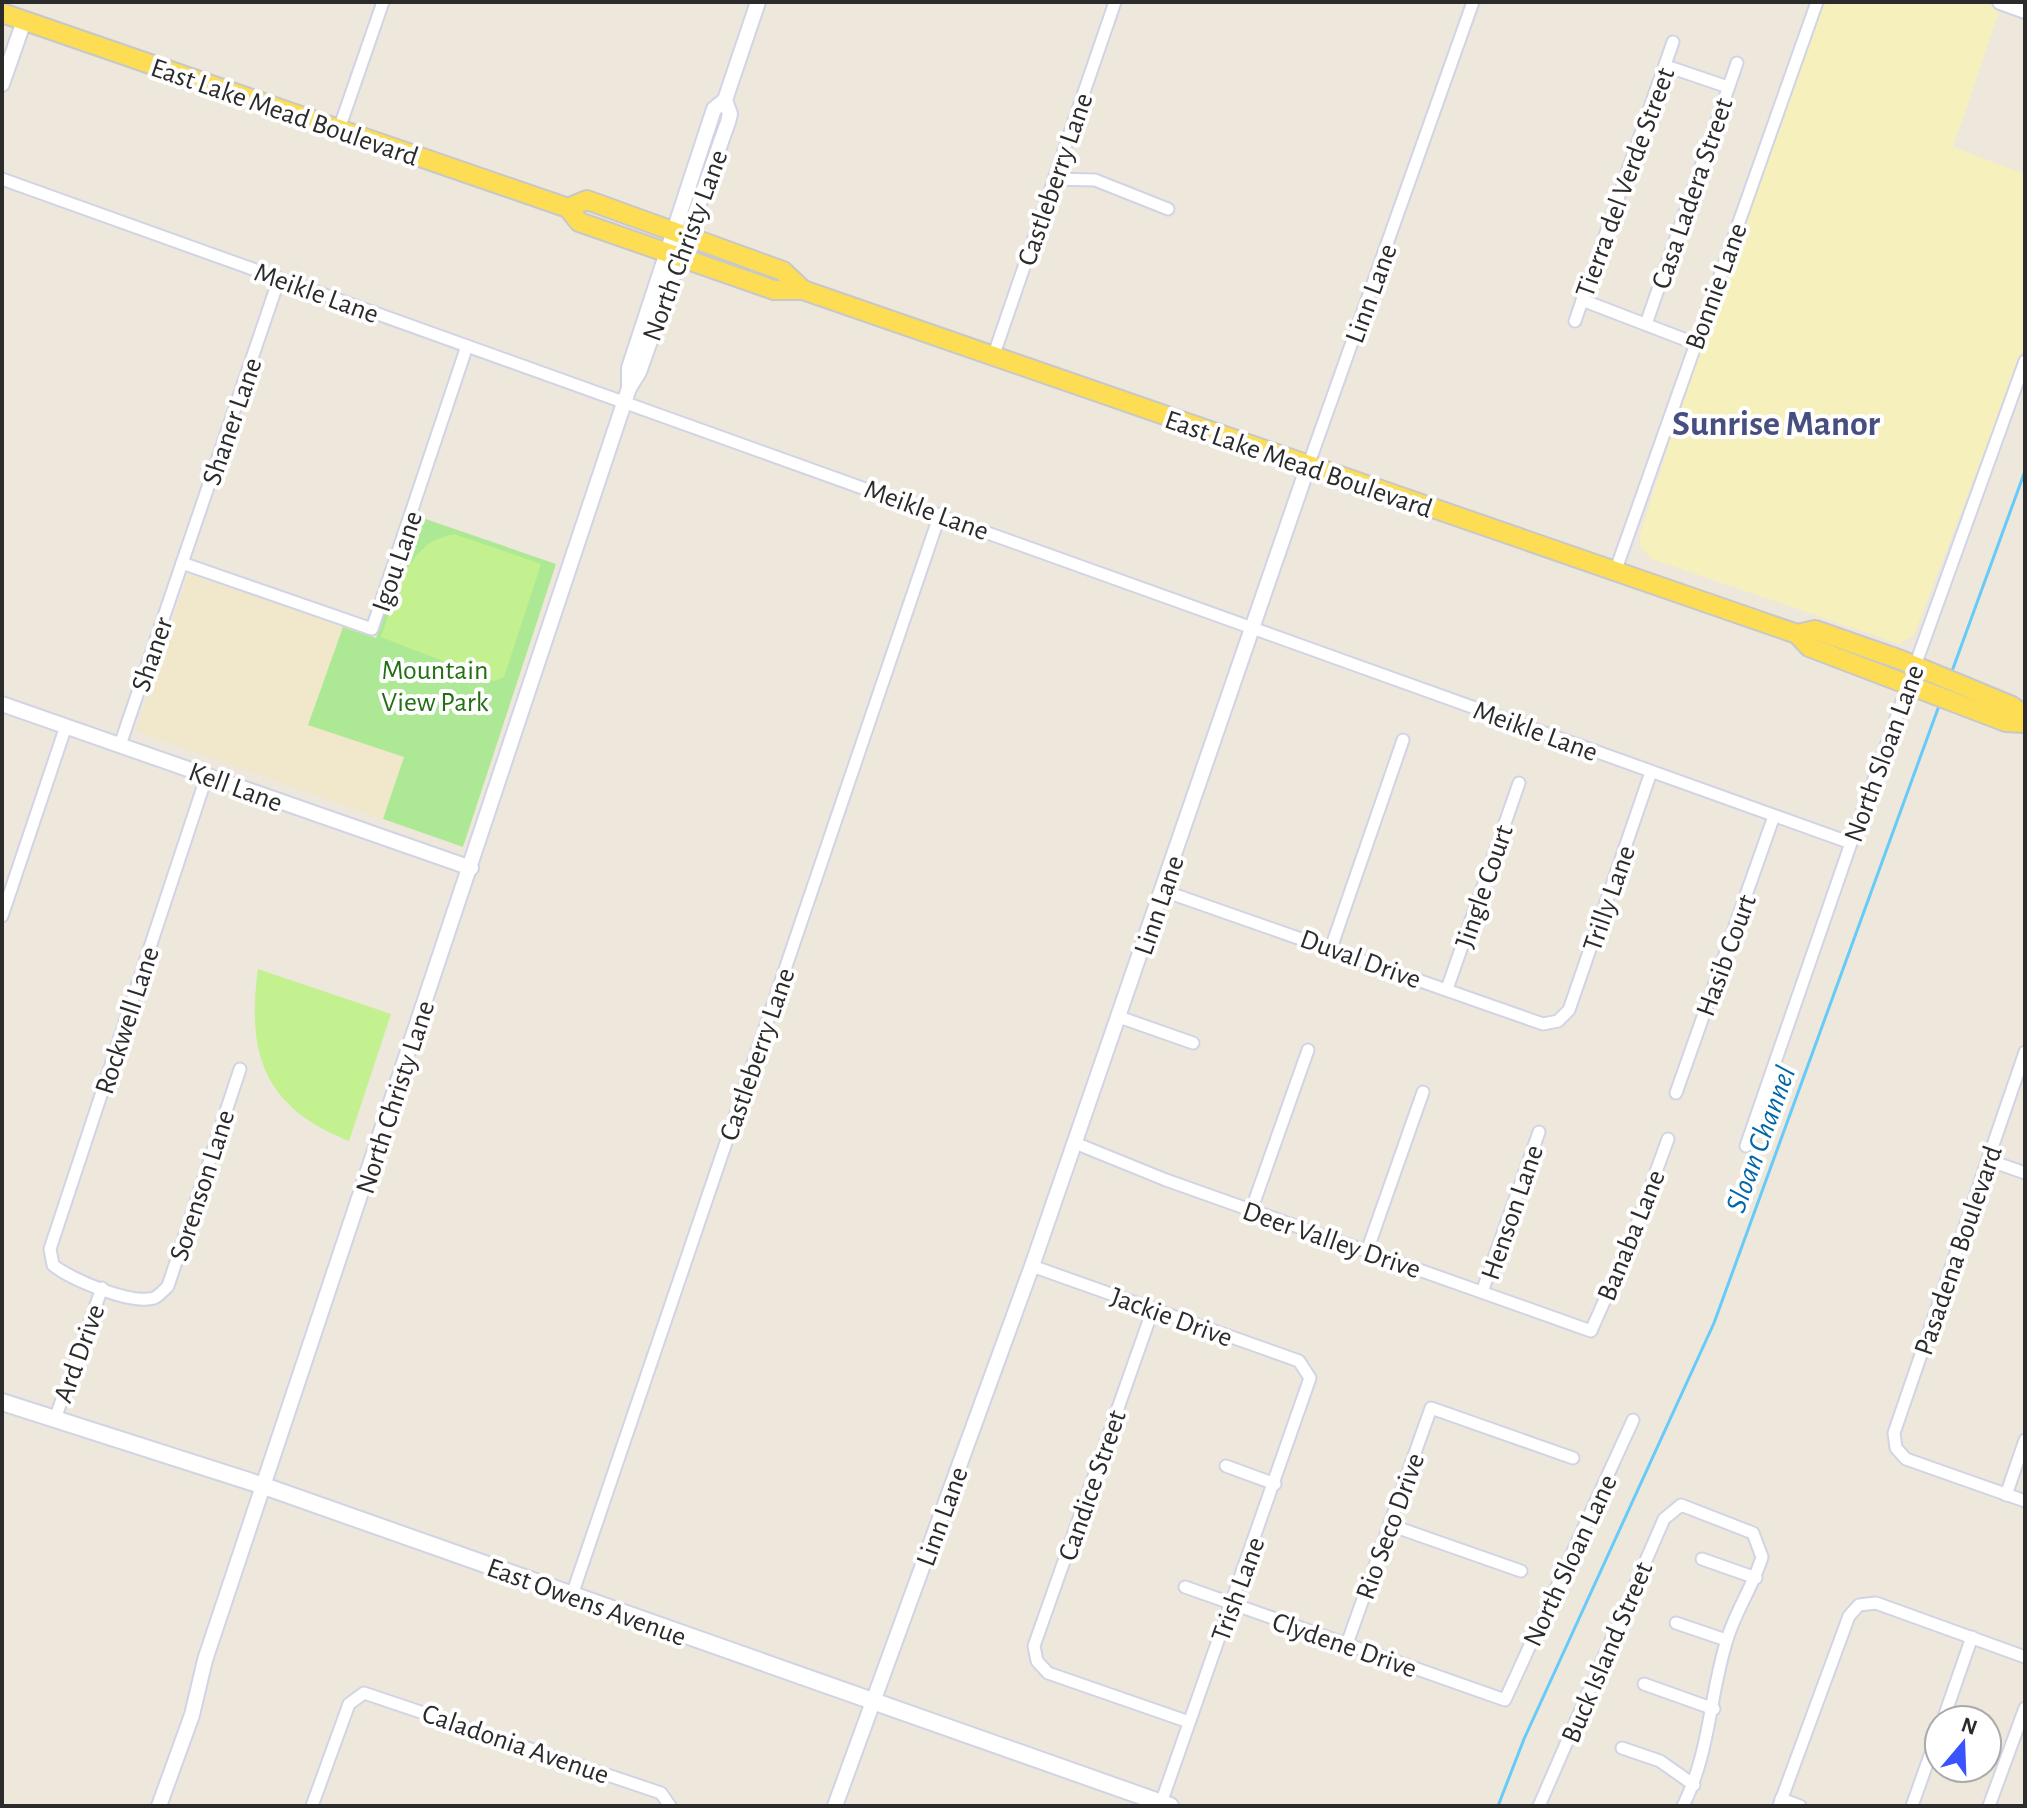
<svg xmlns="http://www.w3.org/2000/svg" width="2027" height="1808" font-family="'Alegreya Sans',sans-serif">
<rect width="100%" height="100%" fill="#eee7dc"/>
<path fill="#f1e7cb" d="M189,572l154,55 -35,98 96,32 -21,62 -247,-88z"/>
<path fill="#ade995" d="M417,516l139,48 -93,283 -80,-28 21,-62 -96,-32 35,-98 33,11z"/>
<path fill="#f6f0bd" d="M1817,2l185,1 -49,144 72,27v171l-111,290 -15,9 -247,-85 -12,-13v-12l125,-386z"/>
<g fill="#c3f18f">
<path d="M454,534l87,30 -37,113 -10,4 -113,-44c11,-30 22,-76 49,-94 7,-5 17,-7 24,-9z"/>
<path d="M258,969l133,45 -42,127c-84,-33 -103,-86 -91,-172z"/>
</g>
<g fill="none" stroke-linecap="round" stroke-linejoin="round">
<g stroke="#67cbf9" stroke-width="3">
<path d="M1951,674l74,-203"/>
<path d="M1498,1806l26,-67 190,-416 226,-620"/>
</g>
<defs>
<g id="minor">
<path d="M1666,66l62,21"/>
<path d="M339,129l44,-127"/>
<path d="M2,179l1849,664"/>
<path d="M1054,179l41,1 73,29"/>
<path d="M1582,300l112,43"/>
<path d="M1575,321l98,-279"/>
<path d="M1646,324l91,-261"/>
<path d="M993,357l122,-355"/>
<path d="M1308,466l165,-464"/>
<path d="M182,563l190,66 95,-283"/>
<path d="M1615,572l202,-570"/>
<path d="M120,745l159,-466"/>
<path d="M207,775l-157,474 3,16c17,14 78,40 101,33 5,-2 10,-8 14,-12l72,-217"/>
<path d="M1164,891l379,133 15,-3 11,-11 82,-238"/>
<path d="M2,916l64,-190"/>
<path d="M1331,948l72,-208"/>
<path d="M1447,989l72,-206"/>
<path d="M1119,1017l74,26"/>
<path d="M2025,1052l-131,381 2,15 10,11 119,42"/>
<path d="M1676,1093l98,-277"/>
<path d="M1075,1143l91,37 425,151 39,-88 38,-104"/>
<path d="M1746,1146l105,-303 174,-482"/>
<path d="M1988,1160l37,13"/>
<path d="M1251,1211l57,-161"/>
<path d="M1367,1251l56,-159"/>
<path d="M1032,1266l267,95 11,17 -150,428"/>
<path d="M1482,1292l57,-160"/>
<path d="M1153,1309l-119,337 3,15 11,12 141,49"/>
<path d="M55,1419l47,-131"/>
<path d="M1226,1466l49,18"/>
<path d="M2006,1495l19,-55"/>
<path d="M1390,1525l131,46"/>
<path d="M1702,1559l54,19"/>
<path d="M1185,1587l320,113 128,-280"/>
<path d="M572,1595l368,-1081"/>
<path d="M1676,1623l50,17"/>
<path d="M1347,1644l84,-236 142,50"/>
<path d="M1644,1684l70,25"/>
<path d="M1943,1720l29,-83"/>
<path d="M1622,1748l38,13 34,24"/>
<path d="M1781,1799l19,7"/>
<path d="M312,1806l37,-102 15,-11 297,100 9,13"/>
<path d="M1539,1806l125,-287 17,-14 72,28 9,24c-9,30 -28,56 -36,86 -17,56 -16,109 -43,163"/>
<path d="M1779,1806l70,-190 10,-11 17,-2 149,54"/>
<path d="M1912,1806l27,-76"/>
<path d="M1989,1806l36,-98"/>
</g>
<g id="tertiary">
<path d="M2000,2l25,9"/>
<path d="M2,84l22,-63"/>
<path d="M629,388v-20l85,-259 11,-9 33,-98"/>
<path d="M2,704l469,164"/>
<path d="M159,1806l33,-91 13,-55 424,-1272 10,-16 89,-250 2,-8 -5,-14"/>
<path d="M835,1806l197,-540 276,-800"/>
</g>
<path id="secondary" d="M2,1402l262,84 906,320"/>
<g id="primary">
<path d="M2,13l566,195 11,14 195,68h29l994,344 12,13 197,75 19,1"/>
<path d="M568,208l19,-8 196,71 20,19"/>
<path d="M1797,634l18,-4 86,30 111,46 13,10"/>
</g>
</defs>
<use href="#minor" stroke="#d1d4e5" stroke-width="15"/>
<use href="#tertiary" stroke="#d1d4e5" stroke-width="18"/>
<use href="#secondary" stroke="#d1d4e5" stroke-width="20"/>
<use href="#primary" stroke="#c8c8c8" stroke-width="22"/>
<use href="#minor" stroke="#fff" stroke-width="11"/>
<use href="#tertiary" stroke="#fff" stroke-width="14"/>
<use href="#secondary" stroke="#fff" stroke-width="16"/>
<use href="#primary" stroke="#fcdd54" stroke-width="18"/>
</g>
<g text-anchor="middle" stroke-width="8" stroke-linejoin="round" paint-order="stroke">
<g font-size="28" fill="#2b2b2b" stroke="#fff">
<text transform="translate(285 111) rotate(19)" y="10">East Lake Mead Boulevard</text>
<text transform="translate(1054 179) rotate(-71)" y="10">Castleberry Lane</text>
<text transform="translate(1624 182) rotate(-70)" y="10">Tierra del Verde Street</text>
<text transform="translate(1691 193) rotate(-71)" y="10">Casa Ladera Street</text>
<text transform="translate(684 245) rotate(-70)" y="10">North Christy Lane</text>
<text transform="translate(1715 286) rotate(-70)" y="10">Bonnie Lane</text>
<text transform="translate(317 292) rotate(20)" y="10">Meikle Lane</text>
<text transform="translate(1370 293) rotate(-70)" y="10">Linn Lane</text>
<text transform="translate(231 421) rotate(-71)" y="10">Shaner Lane</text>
<text transform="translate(1299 463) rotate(19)" y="10">East Lake Mead Boulevard</text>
<text transform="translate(927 509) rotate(20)" y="10">Meikle Lane</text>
<text transform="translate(396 561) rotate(-71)" y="10">Igou Lane</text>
<text transform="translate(151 654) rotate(-71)" y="10">Shaner</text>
<text transform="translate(1536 730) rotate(20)" y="10">Meikle Lane</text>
<text transform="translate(1883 753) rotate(-70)" y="10">North Sloan Lane</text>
<text transform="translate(236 786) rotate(20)" y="10">Kell Lane</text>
<text transform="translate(1483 886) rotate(-71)" y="10">Jingle Court</text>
<text transform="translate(1608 898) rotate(-71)" y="10">Trilly Lane</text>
<text transform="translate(1158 905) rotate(-71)" y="10">Linn Lane</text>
<text transform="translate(1725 955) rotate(-70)" y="10">Hasib Court</text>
<text transform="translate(1361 958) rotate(20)" y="10">Duval Drive</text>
<text transform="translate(126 1020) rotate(-72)" y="10">Rockwell Lane</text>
<text transform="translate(756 1054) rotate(-71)" y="10">Castleberry Lane</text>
<text transform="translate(394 1097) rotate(-72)" y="10">North Christy Lane</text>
<text transform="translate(201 1185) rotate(-72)" y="10">Sorenson Lane</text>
<text transform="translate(1511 1212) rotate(-71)" y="10">Henson Lane</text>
<text transform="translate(1630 1235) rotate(-68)" y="10">Banaba Lane</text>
<text transform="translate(1332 1239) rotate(19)" y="10">Deer Valley Drive</text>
<text transform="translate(1957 1250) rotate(-71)" y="10">Pasadena Boulevard</text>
<text transform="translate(1172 1316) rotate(20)" y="10">Jackie Drive</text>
<text transform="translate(78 1353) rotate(-70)" y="10">Ard Drive</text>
<text transform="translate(1091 1485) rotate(-71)" y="10">Candice Street</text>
<text transform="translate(941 1516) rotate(-70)" y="10">Linn Lane</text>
<text transform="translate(1389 1526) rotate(-70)" y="10">Rio Seco Drive</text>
<text transform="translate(1569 1560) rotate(-65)" y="10">North Sloan Lane</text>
<text transform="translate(1237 1589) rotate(-70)" y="10">Trish Lane</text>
<text transform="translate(587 1601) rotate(20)" y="10">East Owens Avenue</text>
<text transform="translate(1345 1644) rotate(19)" y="10">Clydene Drive</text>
<text transform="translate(1606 1652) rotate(-67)" y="10">Buck Island Street</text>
<text transform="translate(516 1743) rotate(19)" y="10">Caladonia Avenue</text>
</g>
<g font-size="28" fill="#236f14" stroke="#fff">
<text x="435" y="679">Mountain<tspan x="435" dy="32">View Park</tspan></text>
</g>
<g font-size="30" font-style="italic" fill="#0267a8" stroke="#fff">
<text transform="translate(1760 1139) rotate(-70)" y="10">Sloan Channel</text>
</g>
<g font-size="36" font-weight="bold" fill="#474f80" stroke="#fff">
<text x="1776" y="435">Sunrise Manor</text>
</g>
</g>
<rect width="2027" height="1808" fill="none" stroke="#2b2b2b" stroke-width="8"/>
<g transform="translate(1963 1744) rotate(19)"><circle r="38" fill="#ffffff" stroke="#aaaaaa" stroke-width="2"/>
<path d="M0-6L14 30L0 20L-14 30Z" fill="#3954ff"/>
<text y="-12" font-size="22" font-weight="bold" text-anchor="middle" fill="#2b2b2b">N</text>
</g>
</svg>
